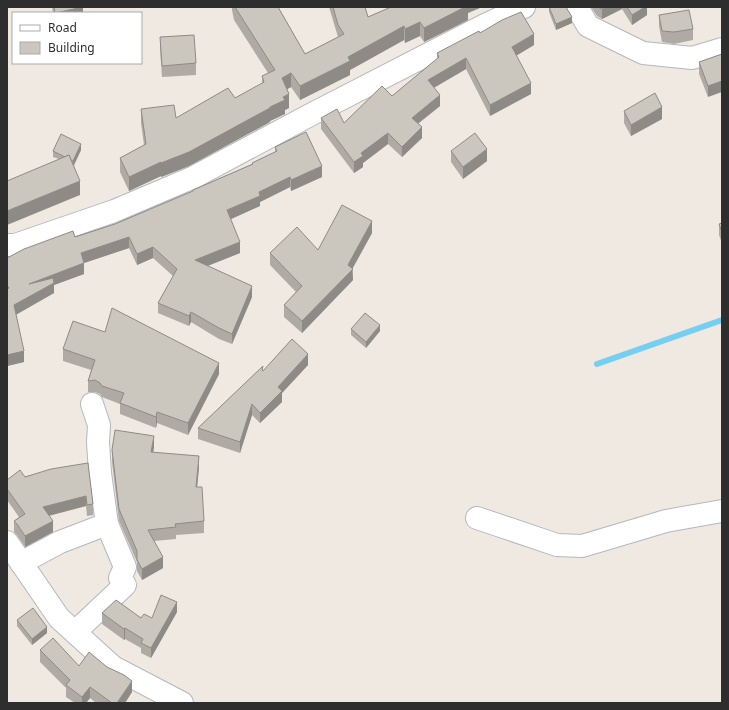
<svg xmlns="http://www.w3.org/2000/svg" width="729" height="710" font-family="'Noto Sans',sans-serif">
<rect width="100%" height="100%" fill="#efe9e1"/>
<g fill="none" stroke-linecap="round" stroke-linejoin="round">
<path stroke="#75cff0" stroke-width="6" d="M597,364l125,-44"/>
<defs>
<g id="minor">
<path d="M577,7l11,19 55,27 49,5 30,-9"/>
<path d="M7,245h8l99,-34 80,-34 118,-63 171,-88 41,-19"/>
<path d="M477,518l80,27 25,1 84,-25 56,-10"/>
<path d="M7,542l52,76 54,49 69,36"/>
<path d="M21,563l39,-21 47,-18"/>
<path d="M75,632l50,-47 -5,-7 5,-11 -18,-43 -7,-51 -2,-31 1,-17 -7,-21"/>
</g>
</defs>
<use href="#minor" stroke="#b4b7c1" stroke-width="24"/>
<use href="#minor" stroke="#fff" stroke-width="22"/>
</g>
<g fill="#afaba4">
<path d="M52,7h31v6h-30z"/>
<path d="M232,7h46l27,47 33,-17 -9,-30h36l3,10 23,-10h91l-14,6v7l-44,22 -4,-6 -15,7 -1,-3 -54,30v5l-50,25 -9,-13 -4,2 2,19 -4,2v4l-15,7v1l-81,44 -28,11v-1l-32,15 -9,-19v-14l24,-13 -3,-22v-14l35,9 59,-20 27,-14v-8l6,-3 -34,-53 -2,-10z"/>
<path d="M549,7l23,16 -16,7 -7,-18z"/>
<path d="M591,7h56v8l-15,10 -10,-16 -20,10 -5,-3z"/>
<path d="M659,15l34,14v11l-19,4 -12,-2 -3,-16z"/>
<path d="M160,37l36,26v12l-34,2 -2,-28z"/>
<path d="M534,45l-18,11 15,38 -41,22 -24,-47 -32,19 6,18 -22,18 4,14 -20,19 -14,-13 -25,19v4l-9,6 -33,-44v-11l23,5 48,-27 45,-37v-6z"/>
<path d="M722,54l-14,43 -9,-23v-12z"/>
<path d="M624,111l38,8 -31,17 -7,-13z"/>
<path d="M275,147l47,30 -31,14 -1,-4 -30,15v4l-30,13 10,34 -33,13 45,31 -20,47 -13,-5 -28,-17 -2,4 -31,-13v-10l15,-27 -20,-18 -16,7 -8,-17 -45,15v11l-30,11v8l-38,21 8,48 -17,4v-108l108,-34 78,-32v-2l59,-26v-1l23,-11z"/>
<path d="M81,150l-7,16 6,29 -21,-36 -6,-2v-6z"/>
<path d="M451,151l36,10 -24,18 -12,-17z"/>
<path d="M722,223v20l-3,-8v-11z"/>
<path d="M372,233l-19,35v12l-51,53 -18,-16v-12l12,-13 -26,-27v-12l48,-3z"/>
<path d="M351,329l29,2 -14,17 -15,-13z"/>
<path d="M63,349l156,25 -31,61 -31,-12 -1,5 -36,-14v-10l-18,-7 -2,-3 -5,-2h-7v-11l3,-11 -28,-9z"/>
<path d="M308,365l-26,28v9l-22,21 -8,-8 -12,38 -42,-14v-11l65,-62v5z"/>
<path d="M154,447l-1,5 46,15 -2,20 7,34v12l-28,2v4l-22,2 9,27 -21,12 -5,-9v-9l-18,-41 -7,-59v-12z"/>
<path d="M88,463l5,41v11l-6,1 -1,-10 -37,10 4,16 -28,15 -8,-12 -3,-3v-11l5,-4 -12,-17v-20z"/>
<path d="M177,612l-26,46 -10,-5v-5l-16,-9 -1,1 -22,-16v-11l50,5z"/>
<path d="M17,620l30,13 -15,12 -15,-19z"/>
<path d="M40,650l39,16 53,26 -7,11h-29l-6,-5 -4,5h-11l-9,-6v-9l-26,-26z"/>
</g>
<g fill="#8e8b86">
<path d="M83,7v6h-28z"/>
<path d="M465,7h17l-14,6v7l-44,22v-14z"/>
<path d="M607,7h15v2l-20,10v-10z"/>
<path d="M645,7h2v8l-15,10v-10z"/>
<path d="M572,17v6l-16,7v-6z"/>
<path d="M420,22v14l-15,7v-14z"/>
<path d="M404,26v14l-54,30v5l-50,25v-14l48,-29z"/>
<path d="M534,34v11l-22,13v-11z"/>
<path d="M466,58v11l-38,22v-11z"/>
<path d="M291,73v14l-9,5v-14z"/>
<path d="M722,81v11l-14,5v-11z"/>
<path d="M531,83v11l-41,22v-11z"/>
<path d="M289,94v14l-4,2v4l-15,7v1l-81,44 -28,11v-14l109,-56 13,-10z"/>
<path d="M440,95v11l-28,22v-10z"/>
<path d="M662,107v12l-31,17v-11z"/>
<path d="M422,127v11l-20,19v-10z"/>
<path d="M388,133v11l-25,19v4l-9,6v-11l7,-9z"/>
<path d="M81,144v6l-8,16v-5z"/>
<path d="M487,149v12l-24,18v-12z"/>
<path d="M161,162v14l-32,15v-14z"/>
<path d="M322,166v11l-31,14v-11z"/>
<path d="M290,177v10l-30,15v4l-33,15v-11l32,-18z"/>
<path d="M80,181v14l-73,30v-14z"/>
<path d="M372,221v12l-20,36 1,11 -51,53v-12l46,-56z"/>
<path d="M129,237v11l-48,16v-11z"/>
<path d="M240,242v11l-45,18v-11z"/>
<path d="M153,247v11l-16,7v-11z"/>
<path d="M84,263v11l-30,11v8l-40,23v-11l15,-21z"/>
<path d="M252,286v11l-20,47v-10z"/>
<path d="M191,312v10l-2,4v-10z"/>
<path d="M380,325v6l-14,17v-6z"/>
<path d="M24,351v11l-17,4v-11z"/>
<path d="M308,354v11l-26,28v9l-22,21v-10l18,-26z"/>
<path d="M219,363v11l-31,61v-12z"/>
<path d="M252,404v11l-12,38v-11z"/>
<path d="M157,412v11l-1,5v-11z"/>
<path d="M154,436v11l-3,17v-12z"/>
<path d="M199,456v11l-3,32v-12z"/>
<path d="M86,496v10l-43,11v-10z"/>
<path d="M53,521v11l-28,15v-11z"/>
<path d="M163,557v11l-21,12v-11z"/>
<path d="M177,602v10l-26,46v-10z"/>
<path d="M47,627v6l-15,12v-6z"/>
<path d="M125,628v11l-1,1v-11z"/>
<path d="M132,681v11l-7,11h-8z"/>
<path d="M90,687v11l-4,5h-4v-6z"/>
</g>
<g fill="#cbc7bf" stroke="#8e8b86">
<path d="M54,7h29l-28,6z"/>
<path d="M235,7h43l27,47 39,-20 -6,-9 -5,-18h32l3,10 23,-10h74l-41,21 -4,-6 -15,7 -1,-3 -56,31 2,4 -50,25 -9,-13 -9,5 7,16 -6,3 2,3 -15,7v1l-81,44 -28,11v-1l-32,15 -9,-19 26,-14 -5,-35 33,-4 2,13 52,-30 7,10 29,-16 -2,-6 13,-6z"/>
<path d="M549,7h17l6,10 -16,7z"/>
<path d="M598,7h9l-5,2z"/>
<path d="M627,7h18l-13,8z"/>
<path d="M689,10l4,19 -19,3 -12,-1 -3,-16z"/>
<path d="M521,12l13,22 -22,13 19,36 -41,22 -24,-47 -38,22 12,15 -28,23 10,9 -20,20 -14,-14 -27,20 2,3 -9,6 -33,-44 16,-9 7,14 38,-37 10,10 47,-39 -2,-4 42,-22 1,2 22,-13z"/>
<path d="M194,35l2,28 -34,3 -2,-29z"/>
<path d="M722,54v27l-14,5 -9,-24z"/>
<path d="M655,93l7,14 -31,18 -7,-14z"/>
<path d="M306,132l16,34 -31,14 -1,-3 -31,15 1,4 -33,14 13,32 -45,18 57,26 -20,48 -13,-6 -28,-16 -2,4 -31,-13 19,-34 -24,-22 -16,7 -8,-17 -48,16 3,10 -55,21 24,-6 1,5 -40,22 10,46 -17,4v-66l2,-1 -2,-3v-27l17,-9 49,-18 2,6 40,-13 78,-33v-1l60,-26 -1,-1 25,-12 -2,-4z"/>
<path d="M475,133l12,16 -24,18 -12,-16z"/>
<path d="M61,134l20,10 -8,17 -2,-1 -2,-5 -4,2 -12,-6z"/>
<path d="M69,155l11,26 -73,30v-30z"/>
<path d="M342,205l30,16 -24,44 5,4 -51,52 -18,-16 18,-19 -32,-33 27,-26 21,23z"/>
<path d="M722,223v9l-3,-8z"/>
<path d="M112,308l107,55 -31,60 -31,-11 -1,5 -36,-14 4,-10 -22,-7 -2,-3 -5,-3 -7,1 7,-21 -32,-11 10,-28 32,11z"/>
<path d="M365,313l15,12 -14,17 -15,-13z"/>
<path d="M292,339l16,15 -30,33 4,4 -22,22 -8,-9 -12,38 -42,-14 65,-62 -1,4 1,1z"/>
<path d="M115,430l39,6 -3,16 48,4 -3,31h6l2,34 -29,3 1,3 -28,3 15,27 -21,12 -5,-9v-9l-18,-42 -7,-59z"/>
<path d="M88,463l5,41 -6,1 -1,-9 -43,11 10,14 -28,15 -8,-12 -3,-3 11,-7 -18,-25v-9l13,-10 5,7 26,-8z"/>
<path d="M161,595l16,7 -26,46 -10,-5 2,-4 -18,-11 -1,1 -22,-16 14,-13 25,18 3,-4 8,4z"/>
<path d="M33,608l14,19 -15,12 -15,-19z"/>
<path d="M53,638l26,28 10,-14 18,15 17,8 8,6 -15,22h-5l-22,-16 -8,10 -16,-12 4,-5 -30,-30z"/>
</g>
<rect width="729" height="710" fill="none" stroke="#2e2e2e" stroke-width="16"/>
<rect x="12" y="12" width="130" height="52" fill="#ffffff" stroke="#ababab"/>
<rect x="20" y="25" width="20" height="6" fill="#ffffff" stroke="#ababab"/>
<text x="48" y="32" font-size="12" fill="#2e2e2e">Road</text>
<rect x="20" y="42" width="20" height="12" fill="#cbc7bf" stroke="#ababab"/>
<text x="48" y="52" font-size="12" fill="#2e2e2e">Building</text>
</svg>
